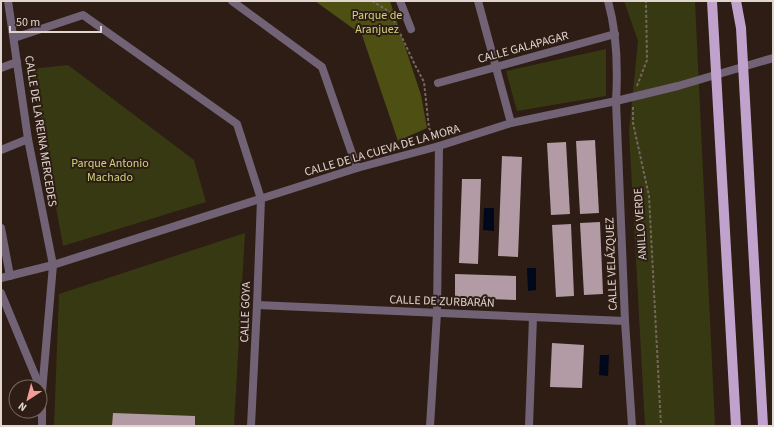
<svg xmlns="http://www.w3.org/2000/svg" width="774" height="427" font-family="'Source Sans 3',sans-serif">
<rect width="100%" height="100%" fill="#2d1d14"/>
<g fill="#373912">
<path d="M624,1h71l20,425h-70l-16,-295 9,-90z"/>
<path d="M606,49v47l-89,15 -11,-40z"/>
<path d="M68,65l126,95 12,42 -143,44 -32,-177z"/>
<path d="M245,233l-11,193h-180l5,-132z"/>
</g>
<path fill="#4d4f13" d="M315,1h75l31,94 6,33 -29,13 -36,-106z"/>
<g fill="#00091c">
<path d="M484,208h10v23l-11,-1z"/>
<path d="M527,268h9v22l-8,1z"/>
<path d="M600,355h9l-1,21 -9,-1z"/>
</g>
<g fill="#b29ba5">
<path d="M595,140l4,73 -19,1 -4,-73z"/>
<path d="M566,142l4,72 -19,1 -4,-72z"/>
<path d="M502,156l20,1 -4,100 -20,-1z"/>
<path d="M462,179h19l-3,85 -19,-1z"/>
<path d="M600,222l3,72 -19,1 -4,-72z"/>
<path d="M571,224l3,72 -18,1 -4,-72z"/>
<path d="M455,274l61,2v24l-59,-2 -2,-2z"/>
<path d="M552,343l32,2 -2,43 -32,-1z"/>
<path d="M113,413l82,3v10h-83z"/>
</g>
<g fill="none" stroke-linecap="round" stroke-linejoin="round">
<g stroke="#75665f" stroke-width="2" stroke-dasharray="3 2" stroke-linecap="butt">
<path d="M372,1l18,11 25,53 9,17 5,46 5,9"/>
<path d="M637,86l10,-26 -1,-59"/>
<path d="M633,107v16l16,73 12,230"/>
</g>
<g stroke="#716276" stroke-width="8">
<path d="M1,293l39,94"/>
<path d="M42,426v-34l11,-127"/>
</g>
<g stroke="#716276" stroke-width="8">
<path d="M8,1l20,138 25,126"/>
<path d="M232,1l90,66 35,101"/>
<path d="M400,1l11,28"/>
<path d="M478,1l33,122"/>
<path d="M608,1c9,32 10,67 8,100l9,220 7,105"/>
<path d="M14,38l69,-23 154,109 24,75 -4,106 -6,121"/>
<path d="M1,68l16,-6"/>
<path d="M438,83l177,-49"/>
<path d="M1,150l27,-11"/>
<path d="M1,228l9,48"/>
<path d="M1,278l52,-13 304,-97 82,-22 72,-23 105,-22 62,-15 95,-28"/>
<path d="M257,305l368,16"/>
<path d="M430,426l7,-113 2,-167"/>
<path d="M529,426l4,-109"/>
</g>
<g stroke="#c1a2cc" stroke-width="10">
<path d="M712,1l24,425"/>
<path d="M736,1l5,27 22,398"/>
</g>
</g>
<g text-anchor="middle" stroke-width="4" stroke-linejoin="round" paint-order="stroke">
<g font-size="12" fill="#cfd47e" stroke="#2d1d14">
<text x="377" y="19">Parque de<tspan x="377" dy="14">Aranjuez</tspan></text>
<text x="110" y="167">Parque Antonio<tspan x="110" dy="14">Machado</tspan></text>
</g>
<g font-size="12" fill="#e1d5cf" stroke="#2d1d14">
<text transform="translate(523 47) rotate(-15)" y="4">CALLE GALAPAGAR</text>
<text transform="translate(41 131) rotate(81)" y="4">CALLE DE LA REINA MERCEDES</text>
<text transform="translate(382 150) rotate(-16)" y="4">CALLE DE LA CUEVA DE LA MORA</text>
<text transform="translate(640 224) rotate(-94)" y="4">ANILLO VERDE</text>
<text transform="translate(611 264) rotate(-92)" y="4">CALLE VELÁZQUEZ</text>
<text transform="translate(442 301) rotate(2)" y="4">CALLE DE ZURBARÁN</text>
<text transform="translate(245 312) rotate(-88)" y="4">CALLE GOYA</text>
</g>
</g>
<rect width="774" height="427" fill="none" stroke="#e1d5cf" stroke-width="4"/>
<g transform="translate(28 399) rotate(216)"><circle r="19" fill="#2d1d14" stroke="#75675f"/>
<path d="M0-3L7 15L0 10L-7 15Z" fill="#f59b97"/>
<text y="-6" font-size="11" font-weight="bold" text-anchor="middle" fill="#e1d5cf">N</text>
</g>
<path d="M10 26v6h91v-6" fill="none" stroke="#e1d5cf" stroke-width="2"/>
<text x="16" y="26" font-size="12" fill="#e1d5cf" stroke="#2d1d14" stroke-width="3" paint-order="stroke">50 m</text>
</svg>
